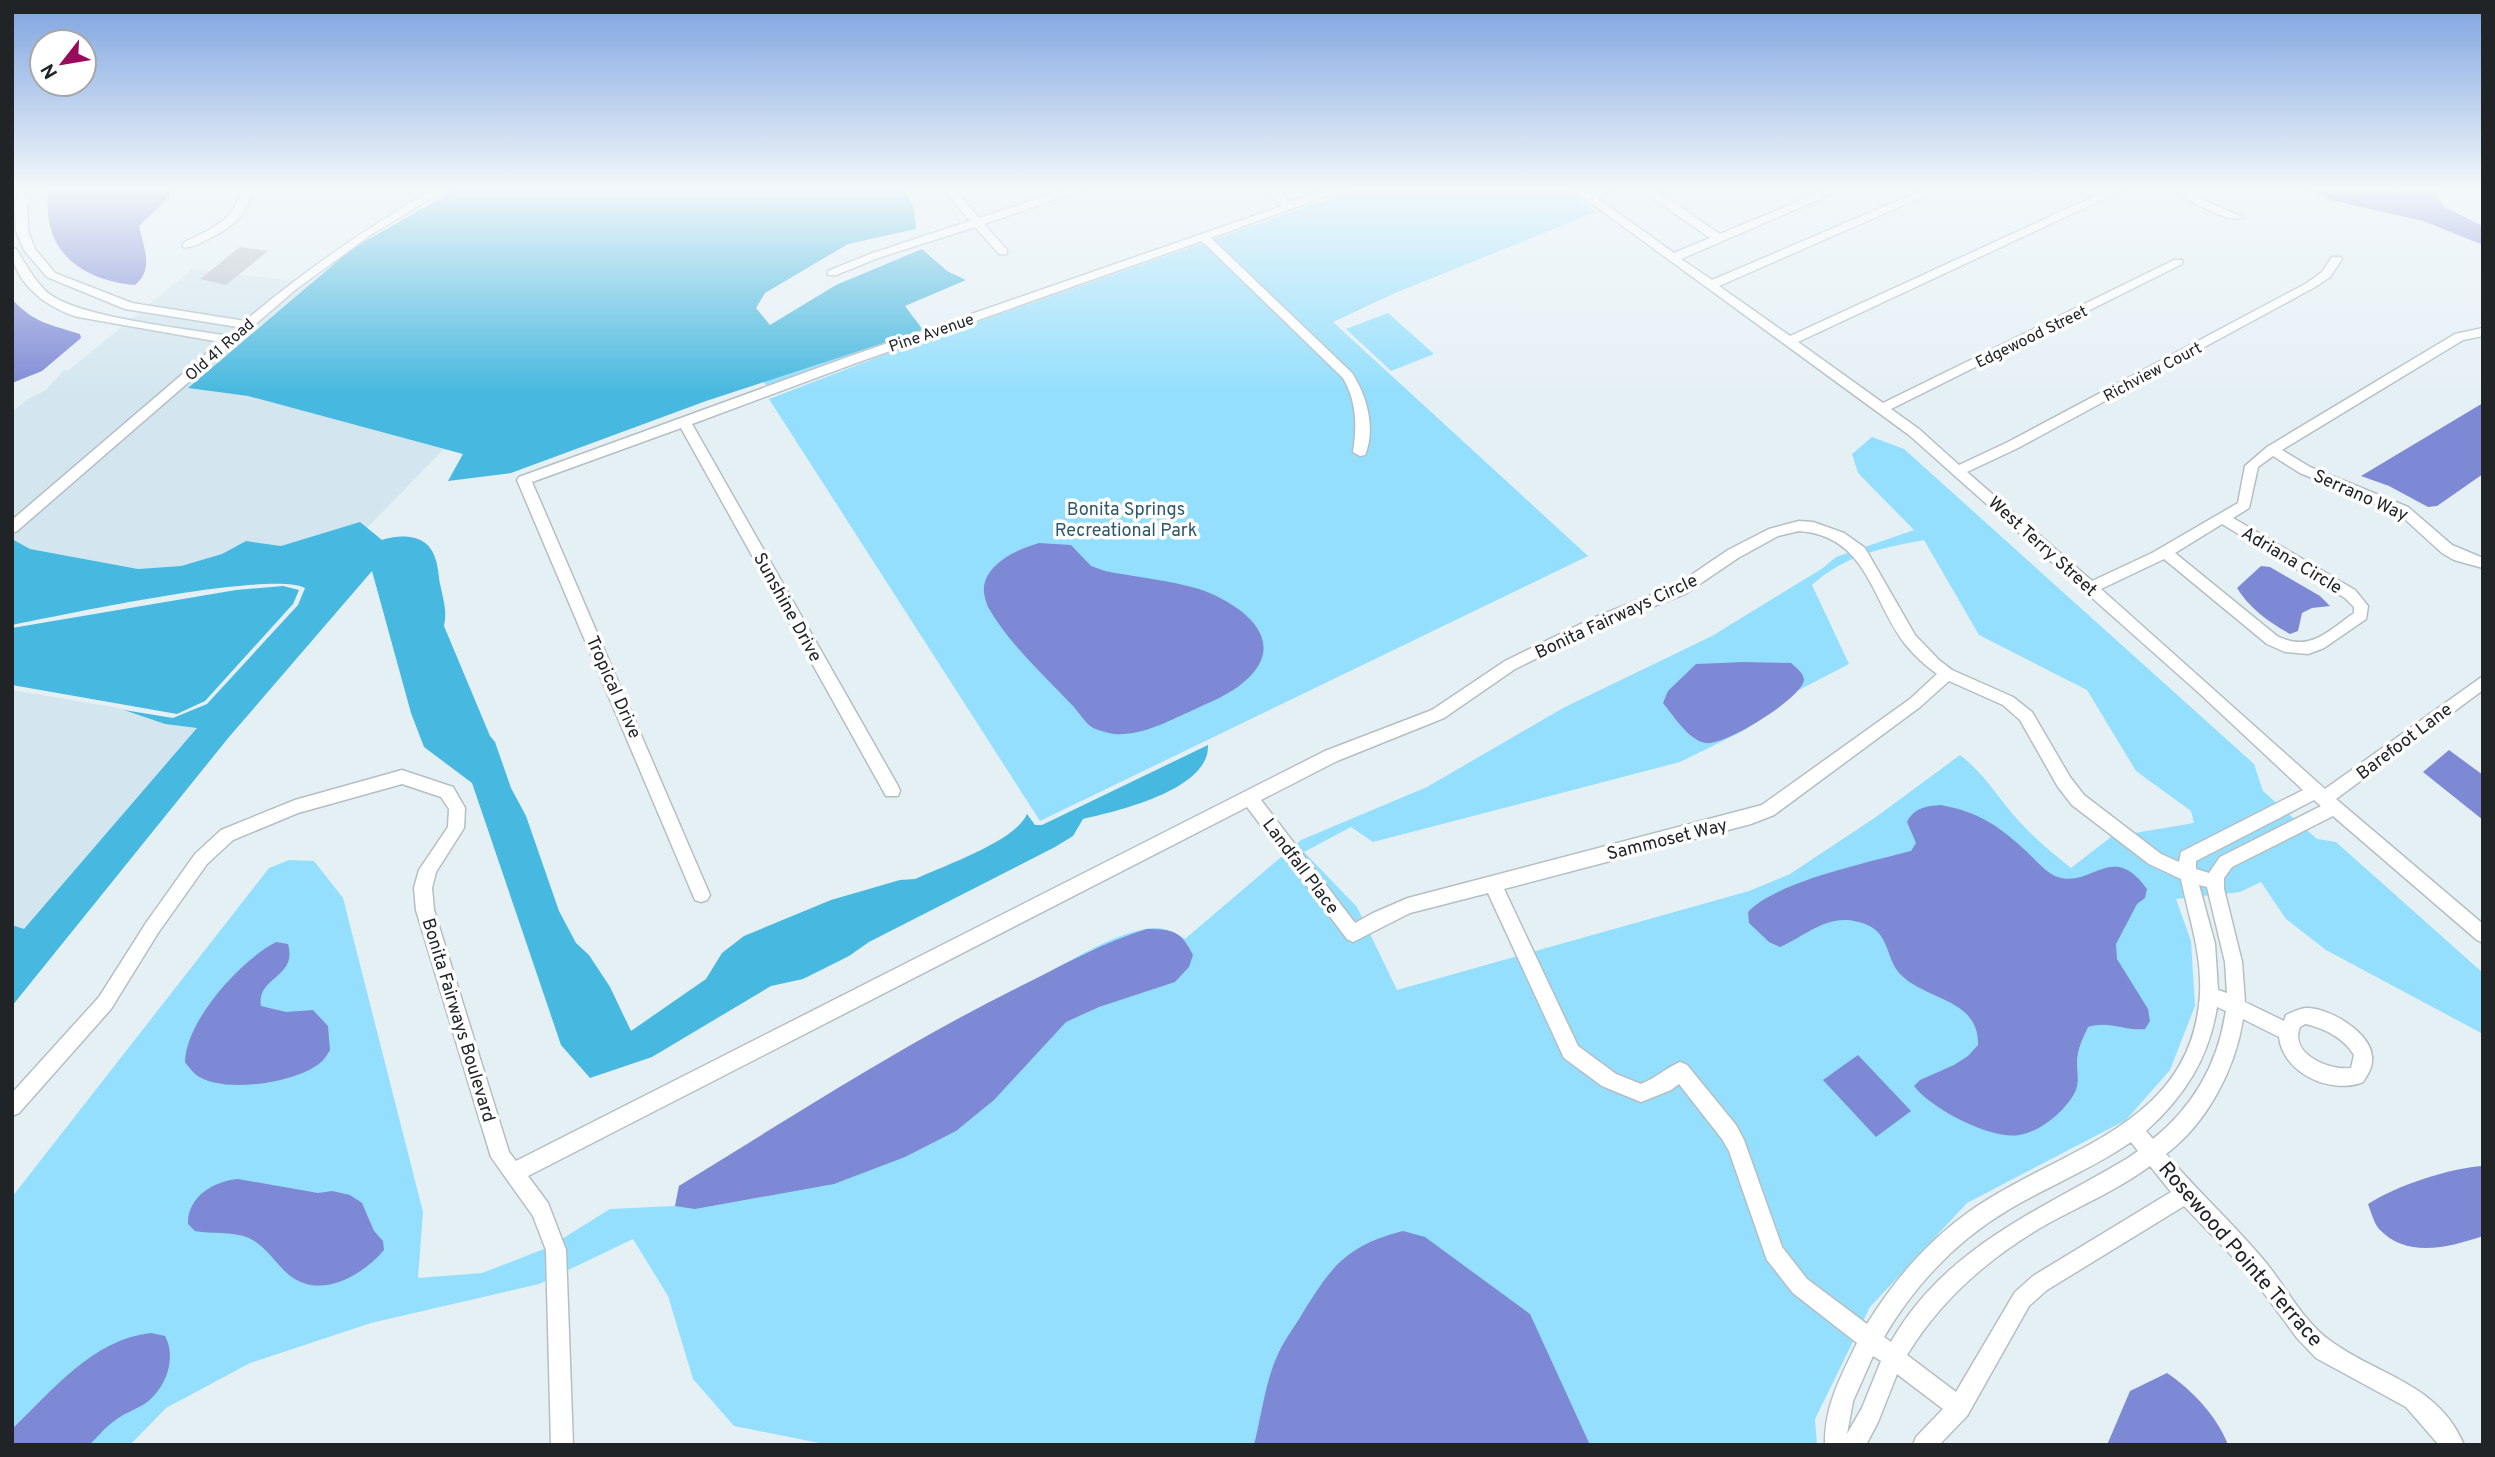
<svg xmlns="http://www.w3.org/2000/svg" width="2495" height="1457" font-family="Overpass,sans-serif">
<rect width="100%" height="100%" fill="#e5f0f5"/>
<g fill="#d3e6ef">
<path d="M192,269l102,12 -282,242v-111l16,-13 18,-9 19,-21 3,2z"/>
<path d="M303,282l9,1 -123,105 59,8 196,53 -77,79 -8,-5 -78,23 -35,-5 -24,13 -41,12 -43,3 -108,-20 -18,-10v-5z"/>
<path d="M12,690l112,19 41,15 32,4 -173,201 -12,-4z"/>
</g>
<g fill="#94dffd" fill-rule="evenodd">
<path d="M1358,189h207l31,23 -201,81 -62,29 255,234 -548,265 -271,-422 125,-48z"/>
<path d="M1206,234l6,5 -319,109 -122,46 -7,-12z"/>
<path d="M1388,313l46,41 -43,17 -45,-42z"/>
<path d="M1872,437l32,12 350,315 9,27 54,48 19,3 147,131v61l-157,-84 -40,-31 -25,-37 -21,10 -64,7 15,42 4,65 -25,64 -44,50 -159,83 -97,104 -55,112 2,26h-988l-95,-19 -41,-47 -25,-83 -35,-57 -94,45 -168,39 -121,40 -84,45 -36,37h-118v-248l257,-329 20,-8 25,1 29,37 80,314 -5,66 64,-5 67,-26 61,-38 65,-3 4,-20c119,-72 235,-147 360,-209 33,-16 69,-41 106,-48 16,-3 27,2 40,10l116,-99 126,-53 136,-79 149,-72 111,-68 13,-11 78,-27 -56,-57 -6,-19zM1924,540l55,95 108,55 49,81 55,40 3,12 -83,14 -40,31c-19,-15 -37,-30 -53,-48 -20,-22 -34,-47 -58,-65l-84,62 -86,57 -41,17 -352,99 -40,-83 -53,-55 47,-25 22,15 307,-80 63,-31 56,-41 50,-26 -37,-79c33,-30 70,-37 112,-45z"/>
</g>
<g fill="#47b8df">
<path d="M457,189h447l10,19 2,21 -68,15 -83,49 -9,15 14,17 66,-40 86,-36 25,22 19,9 -61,26 18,24 -217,71 -195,72 -63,8 15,-27 -215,-58 -60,-8 165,-140z"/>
<path d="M360,522l22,18c18,-6 44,-6 52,15 5,11 4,22 7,33 3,15 6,23 3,38l46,110 5,6 16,46 15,28 33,95 17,32 13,12 21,32 21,44 75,-52 16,-26 22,-17 87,-36 69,-20 15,-1c28,-13 101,-38 112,-65l8,11h7l166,-80c2,45 -91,66 -125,74l-10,17 -18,11 -186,95 -20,14 -46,23 -32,7 -119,71 -62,21 -29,-33 -89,-262 -48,-36 -13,-34 -39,-142 -143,166 -217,269v-81l12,4 173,-201 -32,-4 -41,-14 49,8 34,-14 91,-99 7,-17c-35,-18 -243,27 -293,37v-86l18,10 108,20 43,-3 41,-12 24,-13 35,5z"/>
<path d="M283,586l16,4 -6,14 -88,97 -28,13 -165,-29v-57l224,-38z"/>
</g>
<g fill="#7e89d5">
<path d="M49,189h121v7c-11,11 -20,19 -31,30 4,21 16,42 -4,59 -56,-5 -95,-36 -86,-96z"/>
<path d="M2306,189h75l20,4 1,-4h39l-5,7 10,12 37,18v19l-60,-24 -92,-21z"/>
<path d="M12,299c21,24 40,26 68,35l1,4 -39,33 -30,12z"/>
<path d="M2483,403v71l-46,32 -9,1 -39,-21 -28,-10z"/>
<path d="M1039,543l32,2 20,21 14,5c30,6 64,9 94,18 41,14 93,51 46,92 -15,14 -38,22 -56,31 -23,10 -48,24 -75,22 -6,-1 -16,-4 -21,-6 -8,-5 -15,-17 -22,-24 -28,-30 -62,-60 -83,-97 -2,-5 -5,-14 -4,-20 3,-24 34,-38 55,-44z"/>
<path d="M2261,566l9,1 50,29 10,10 -18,2 -10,5 -4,18 -8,3c-21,-12 -40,-25 -53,-46z"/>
<path d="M1744,662l47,1c4,4 13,10 13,17 -2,18 -79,66 -98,63 -17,-2 -33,-28 -43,-40l5,-12 28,-27z"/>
<path d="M2449,750l34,25v45l-60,-48z"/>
<path d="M1941,805c37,7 57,20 85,46 8,7 18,20 29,25 36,15 56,-37 92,13l-2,9 -8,6 -21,40 1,15 31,50 2,12 -5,8c-20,2 -37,-9 -57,-2 -5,11 -11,22 -11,36 0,10 3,21 -3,31 -10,18 -34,38 -55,41 -28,5 -89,-27 -105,-49l6,-6 34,-15 14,-9 10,-11c1,-47 -52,-44 -78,-71 -16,-18 -9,-44 -41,-52 -31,-9 -52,13 -79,25l-11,-5 -20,-19 -1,-11c27,-30 122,-50 163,-61l5,-8 -9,-21c7,-14 19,-16 34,-17z"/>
<path d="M1147,929c26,0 34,2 46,26l-4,12 -14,15 -76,25 -33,15 -72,78 -38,31 -51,26 -71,27 -139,25 -20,-3 4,-20c114,-70 226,-143 346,-202 40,-20 79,-42 122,-55z"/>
<path d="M276,942l12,2c10,34 -32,33 -27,62l25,6 27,-2 15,16 2,24c-3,5 -6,10 -10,13 -24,20 -99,32 -125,11 -3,-3 -7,-8 -10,-12 1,-42 56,-102 91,-120z"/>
<path d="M1858,1055l53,56 -35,26 -53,-57z"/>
<path d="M2483,1166v70c-33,11 -76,23 -104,-7 -5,-6 -8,-17 -11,-25 28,-18 81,-36 115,-38z"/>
<path d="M238,1179l80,14 14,-2 18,4 12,8 12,28 9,10 1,9c-22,26 -64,50 -95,25 -14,-12 -23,-29 -40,-37 -17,-7 -37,-4 -54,-7l-7,-7c-1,-27 26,-43 50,-45z"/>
<path d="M1403,1231l22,6 105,77 60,131h-336c8,-32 12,-70 28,-99 7,-13 16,-24 23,-37 28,-45 44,-64 98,-78z"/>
<path d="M151,1333l14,3c12,22 1,52 -19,67 -11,7 -24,11 -33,19 -9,6 -16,16 -24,23h-77v-16c40,-38 81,-90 139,-96z"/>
<path d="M2167,1373c25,17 50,43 61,72h-121l23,-54z"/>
</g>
<path fill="#b9c0c8" d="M240,247l28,4 -42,34 -26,-6z"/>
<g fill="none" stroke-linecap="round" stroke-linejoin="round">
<defs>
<g id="minor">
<path d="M12,189h5v1l-5,3z"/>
<path d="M19,189h11l-3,18 1,24 7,18 20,24 77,30 113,18c60,-51 120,-92 188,-132h13l-77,47 -74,54 -278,241 -5,2v-13l208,-178 -142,-25c-31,-9 -66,-35 -66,-69l4,1c10,15 18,32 32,44 31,25 137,35 180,43l10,-9 -113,-18 -78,-32 -23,-27 -8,-19 -1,-24z"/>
<path d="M241,189h11c-4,28 -24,41 -48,52 -7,4 -13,7 -21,6v-4c26,-13 53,-23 58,-54z"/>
<path d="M943,189h11l25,29 89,-29h17l-101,35 23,26v4h-8l-24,-27 -97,31 -42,17h-8v-4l42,-17 100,-33z"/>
<path d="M1265,189h12l14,13 37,-13h17l-134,49 141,135c15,23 24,56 13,82l-5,1 -7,-4c4,-26 4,-50 -10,-74l-141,-137 -346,122 -164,61 206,362 2,5 -2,5h-12l-205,-368 -149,54 178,413 -3,5 -6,2 -6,-2 -178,-420 2,-3 329,-120 434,-151z"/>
<path d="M1572,189h13l5,4 9,-4h16l-18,9 77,55 36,-15 -70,-49h13l67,45 108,-45h15l-162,70 31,21 213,-91h15l-221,97 71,50 320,-147h15l-327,153 85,61 291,-143h8v4l-291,145 28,20 40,36 49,-23 299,-159 15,-11 10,-15h8l2,2 -12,18 -15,10 -297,161 -51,24 125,109 60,-28 86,-50 7,-37 22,-19 188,-113 28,-6v8l-20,4 -181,110 28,17 98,40 44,38 31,13v10l-29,-8 -12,-7 -44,-40 -98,-40 -27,-17 -15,11 -9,41 -16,10 122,72 13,16 -2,13 -42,29 -16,6 -23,-2 -18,-8 -103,-85 -63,30 224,200 158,-113v14l-147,109 147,125v19l-6,-3 -144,-124 -101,51 -8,11v11l18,73 3,40 39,19 2,-6c7,-3 14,-7 21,-7 23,0 64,25 65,49 1,10 -4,17 -9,25 -32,13 -80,-9 -84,-45l-36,-18c-8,51 -36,104 -77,135 32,38 70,72 101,110 21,26 37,59 65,78 47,34 107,42 132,103h-25l-33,-38 -90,-49 -19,-20 -45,-61 -68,-71 -137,84 -18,16 -62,110 -28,29h-26l3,-8 27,-28 -46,-35 -19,48 -12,23h-41c-1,-38 16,-69 32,-102l-64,-50 -26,-33 -38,-109 -7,-12 -43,-55 -8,6 -30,12 -39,-16 -38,-28 -76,-165 -78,20 -57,29 -6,-3 -100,-132 -719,369 20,27 18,47 7,195h-22l-5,-195 -13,-34 -42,-59 -75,-247 -2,-22 5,-18 29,-43 1,-18 -8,-12 -39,-13 -104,29 -65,27 -26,24 -49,69 -47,76 -92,104 -7,3v-23l87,-96 47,-74 49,-69 26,-24 74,-30 107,-30 51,17 12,21 -1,20 -28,44 -4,16 2,22 75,242 7,9 809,-410 107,-41 73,-49 88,-43 82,-32 53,-36 41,-21 30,-8 14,1 31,11 21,15 50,87 24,25 13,10 61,27 19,15 38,65 14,18 77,59 18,8 2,-10 122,-62 -104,-97 -290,-258zM2222,524l123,74 9,9v6c-26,18 -44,40 -77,23l-102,-83zM1799,531c68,5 72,68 106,113 9,11 21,22 32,30l-27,25 -148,106 -354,93 -35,15 -18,10 -94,-123 76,-39 107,-43 71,-49 88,-43 82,-32 53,-36 40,-22zM1949,681l54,24 17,15 38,67 14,18 77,59 32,15c8,39 21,74 19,115 -8,134 -141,154 -230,217 -42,30 -76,69 -103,113l-60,-45 -25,-32 -38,-107 -8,-15 -49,-60 -7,-3c-14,6 -24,16 -39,22l-25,-10 -38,-28 -74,-157 247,-65 23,-9 146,-108zM2314,800l7,6 -101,51 -11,16 -13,-4v-8zM2199,885l8,2 18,75 2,31 -9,-3 -3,-46zM2217,1007l9,4 -1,5c-8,49 -33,92 -72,123l-7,-8c38,-34 63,-73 71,-124zM2305,1024c19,4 39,14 49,31l-3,13c-22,3 -62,-14 -51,-41zM2131,1142l7,9 -10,7c-89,53 -183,89 -237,184l-7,-5c30,-51 72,-96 124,-127 40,-24 84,-41 123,-68zM2150,1166l21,26 -138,84 -18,16 -59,100 -49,-37c34,-56 84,-99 140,-131 35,-19 72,-35 103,-58zM1873,1356l8,5 -19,47 -15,26 6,-33z"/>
<path d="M2175,189h13l15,11 40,17c-13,8 -57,-17 -68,-28z"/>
</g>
</defs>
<use href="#minor" stroke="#b4bfc4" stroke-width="3"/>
<use href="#minor" fill="#fff" fill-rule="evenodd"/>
</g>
<linearGradient id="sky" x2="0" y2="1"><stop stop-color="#7da3e0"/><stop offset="0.48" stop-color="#f3f8fa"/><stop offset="1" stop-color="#f3f8fa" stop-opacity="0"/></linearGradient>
<rect width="2495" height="393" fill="url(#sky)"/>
<g text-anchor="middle" stroke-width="7" stroke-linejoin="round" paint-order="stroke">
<g font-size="16" fill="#202426" stroke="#fff">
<text transform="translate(931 332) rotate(-19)" y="6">Pine Avenue</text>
<text transform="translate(2031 336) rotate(-26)" y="6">Edgewood Street</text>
<text transform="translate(219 349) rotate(-41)" y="6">Old 41 Road</text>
<text transform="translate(2152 371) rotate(-28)" y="6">Richview Court</text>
</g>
<g font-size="18" fill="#202426" stroke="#fff">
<text transform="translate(2361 495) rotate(24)" y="6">Serrano Way</text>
<text transform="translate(2043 546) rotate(42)" y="6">West Terry Street</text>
<text transform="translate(2292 560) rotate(31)" y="6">Adriana Circle</text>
<text transform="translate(788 607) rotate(61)" y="6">Sunshine Drive</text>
<text transform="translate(1616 616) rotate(-25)" y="6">Bonita Fairways Circle</text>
<text transform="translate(614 687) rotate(66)" y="6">Tropical Drive</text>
<text transform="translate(2404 741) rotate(-37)" y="6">Barefoot Lane</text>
<text transform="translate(1667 839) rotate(-14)" y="6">Sammoset Way</text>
<text transform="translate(1301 866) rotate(53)" y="6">Landfall Place</text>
<text transform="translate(459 1020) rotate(73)" y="6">Bonita Fairways Boulevard</text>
</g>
<g font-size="18" fill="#2b596b" stroke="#fff">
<text x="1126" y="515">Bonita Springs<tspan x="1126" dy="21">Recreational Park</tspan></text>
</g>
<g font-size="21" fill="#202426" stroke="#fff">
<text transform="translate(2241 1254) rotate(49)" y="7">Rosewood Pointe Terrace</text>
</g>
</g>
<rect width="2495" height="1457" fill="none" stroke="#202426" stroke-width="28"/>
<g transform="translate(63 63) rotate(239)"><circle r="33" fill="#ffffff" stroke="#a6a7a8" stroke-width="2"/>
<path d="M0-5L12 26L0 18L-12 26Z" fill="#990a5d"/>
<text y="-10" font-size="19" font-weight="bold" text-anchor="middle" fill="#202426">N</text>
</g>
</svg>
